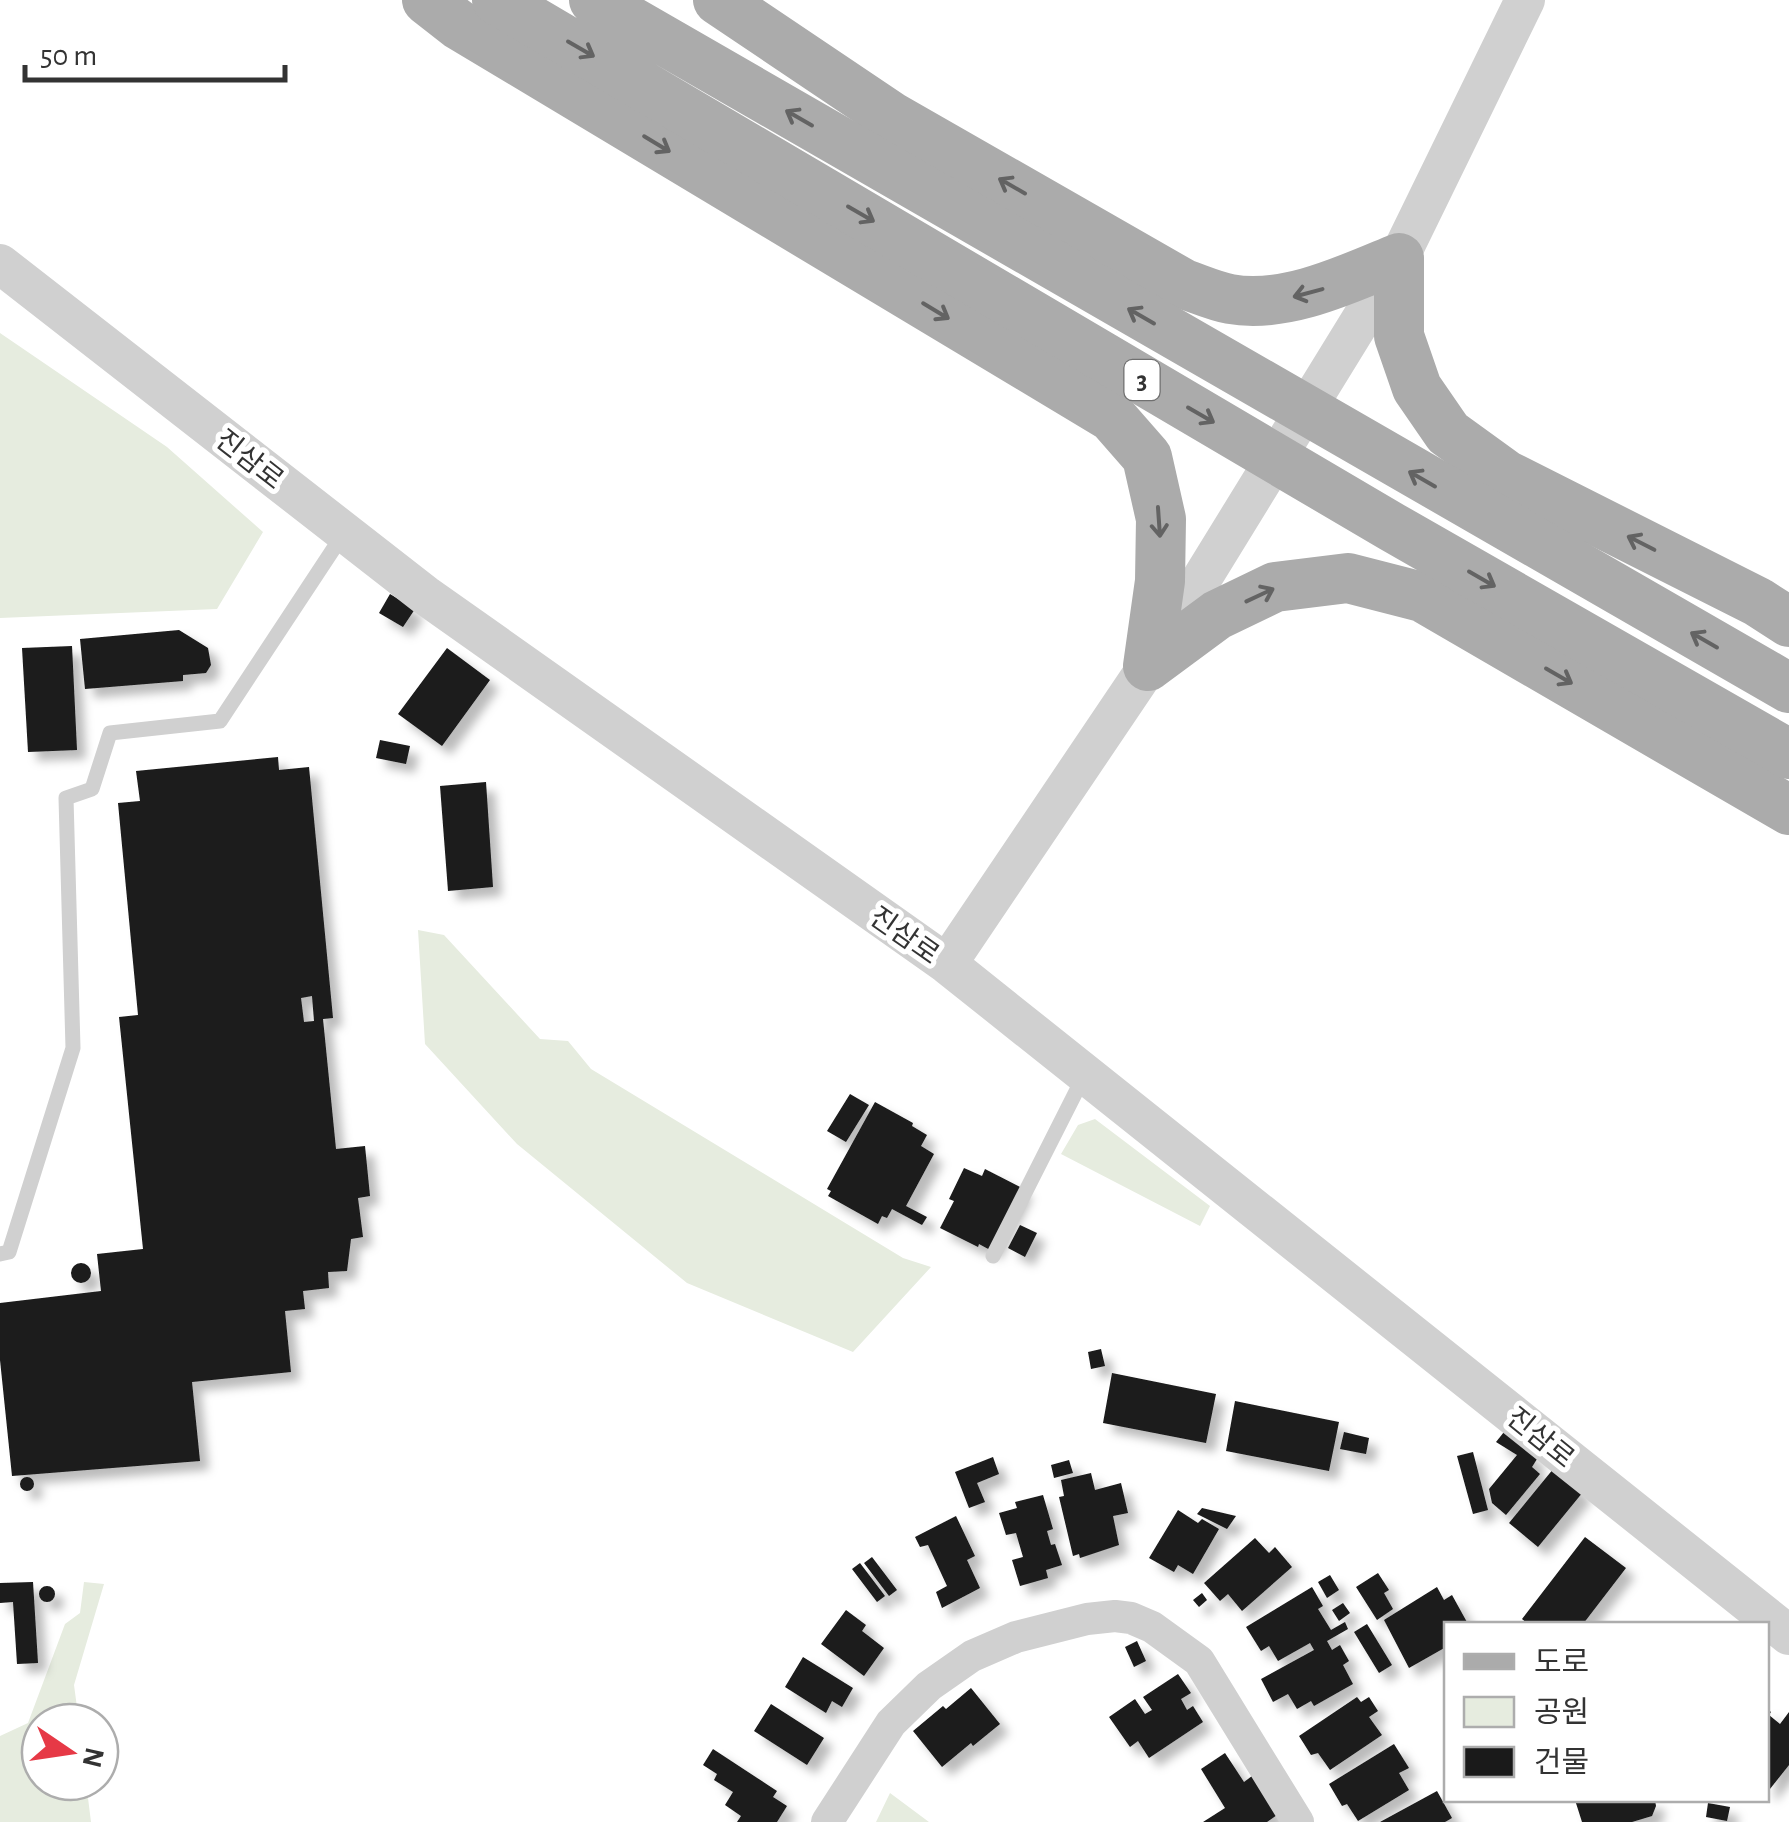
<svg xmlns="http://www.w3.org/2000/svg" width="1789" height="1822" font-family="'Alegreya Sans','Noto Sans KR',sans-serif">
<defs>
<filter id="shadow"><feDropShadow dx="9" dy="9" stdDeviation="5" flood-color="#0004"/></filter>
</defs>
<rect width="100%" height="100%" fill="#fff"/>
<path fill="#e6ecdf" d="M0,333L167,447L263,532L217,609L0,618Z
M418,930L444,935L540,1039L568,1041L591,1069L903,1258L931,1267L853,1352L687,1283L517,1144L425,1044Z
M1095,1119L1210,1206L1200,1226L1061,1154L1078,1125Z
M84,1582L104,1584L74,1685L79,1722H40V1782H86L91,1822H0V1736L28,1723L65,1624L80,1613Z
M890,1793L929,1822H876Z"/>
<path fill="#1a1a1a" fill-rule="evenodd" filter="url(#shadow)" d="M390,594L415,609L403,627L379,613Z
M179,630L208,648L211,665L206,673L183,675V681L85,689L80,639Z
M72,646L77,750L28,752L22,648Z
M447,648L490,680L442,746L398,714Z
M380,740L410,746L406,764L376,758Z
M278,757L279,770L309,767L333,1018L323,1019L336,1149L365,1146L370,1196L358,1198L363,1237L351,1239L347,1271L328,1272L329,1288L303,1291L305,1309L285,1311L291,1372L192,1382L200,1461L12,1476L0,1360V1303L101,1291L97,1254L143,1249L119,1017L138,1015L118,803L140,801L136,771ZM312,996L314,1021L304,1022L301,998Z
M486,782L493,887L448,891L440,786Z
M850,1094L869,1105L846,1142L827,1131Z
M875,1102L913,1123L912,1126L927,1135L921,1146L934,1154L906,1206L927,1217L922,1225L892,1209L887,1218L882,1216L878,1224L828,1196L831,1191L827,1189Z
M964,1168L982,1176L985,1169L1024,1189L992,1251L979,1244L978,1247L940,1228L954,1201L949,1199Z
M1020,1225L1037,1233L1025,1257L1008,1248Z
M71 1273a10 10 0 1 1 20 0a10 10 0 1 1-20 0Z
M1101,1349L1105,1366L1091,1369L1088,1352Z
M1112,1373L1216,1394L1206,1443L1103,1423Z
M1235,1401L1339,1422L1329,1471L1226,1451Z
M1344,1432L1369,1438L1366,1454L1340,1449Z
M1504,1432L1537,1459L1532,1467L1540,1474L1506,1515L1492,1503L1489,1489L1517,1455L1496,1442Z
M1473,1452L1488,1510L1473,1514L1457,1456Z
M993,1457L999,1474L977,1483L985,1502L969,1508L955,1472Z
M1069,1460L1073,1473L1054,1478L1051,1465Z
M1554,1468L1583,1492L1538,1547L1509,1523Z
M1091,1473L1095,1490L1121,1483L1128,1513L1113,1516L1119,1545L1080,1558L1079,1554L1073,1556L1059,1497L1064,1496L1061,1480Z
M20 1484a7 7 0 1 1 14 0a7 7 0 1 1-14 0Z
M1043,1495L1053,1529L1047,1531L1051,1545L1055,1544L1062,1565L1046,1570L1048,1578L1020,1586L1012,1560L1023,1557L1016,1533L1006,1535L999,1513L1017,1508L1015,1502Z
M1202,1508L1236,1516L1227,1529L1197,1514Z
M1178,1510L1198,1523L1202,1519L1219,1529L1193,1574L1178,1565L1174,1572L1149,1558Z
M956,1516L975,1556L967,1560L980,1588L942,1608L936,1592L947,1586L928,1545L920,1547L915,1537Z
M1585,1537L1626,1568L1583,1624H1528L1522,1619Z
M1255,1538L1269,1553L1275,1547L1292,1567L1242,1611L1228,1594L1220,1601L1204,1583Z
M872,1557L897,1590L889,1596L864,1563Z
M860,1563L885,1596L877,1602L852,1569Z
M1378,1573L1389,1590L1384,1593L1393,1609L1377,1620L1356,1587Z
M1330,1575L1339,1590L1327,1598L1318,1582Z
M33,1582L38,1663L17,1664L13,1602L0,1603V1583Z
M39 1594a8 8 0 1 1 16 0a8 8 0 1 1-16 0Z
M1312,1587L1323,1606L1318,1609L1331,1630L1345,1622L1348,1629L1327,1641L1332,1650L1340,1645L1349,1661L1343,1665L1353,1684L1314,1706L1311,1701L1297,1709L1288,1694L1273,1702L1261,1679L1314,1650L1310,1643L1278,1661L1269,1646L1261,1651L1246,1627Z
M1437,1587L1444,1600L1452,1595L1468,1624H1446V1647L1409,1668L1384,1620Z
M1202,1593L1207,1600L1199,1607L1193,1600Z
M1343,1603L1350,1613L1339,1621L1332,1610Z
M846,1610L866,1625L862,1631L884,1648L864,1676L821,1644Z
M1367,1624L1392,1665L1379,1673L1354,1632Z
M1137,1641L1146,1661L1134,1667L1125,1647Z
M803,1657L853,1688L842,1707L832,1701L826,1713L785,1687Z
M1178,1674L1191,1693L1181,1699L1187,1710L1193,1706L1203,1722L1149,1758L1138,1741L1130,1747L1109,1717L1135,1699L1145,1714L1152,1710L1143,1697Z
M971,1688L1000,1724L973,1746L971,1743L942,1767L913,1731L943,1706L946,1709Z
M1357,1697L1361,1702L1369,1697L1378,1711L1369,1717L1382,1735L1330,1770L1318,1753L1311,1755L1299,1736Z
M771,1704L824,1738L807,1765L754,1731Z
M1766,1708L1771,1712L1769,1715L1780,1724L1789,1712V1765L1766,1794Z
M1394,1744L1409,1768L1399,1773L1409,1790L1358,1821L1347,1804L1342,1806L1329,1784Z
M713,1749L777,1791L773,1797L787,1806L777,1822H737L741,1816L725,1805L733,1792L714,1780L717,1774L703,1765Z
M1225,1753L1244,1782L1252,1776L1277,1815L1267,1822H1203L1225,1808L1201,1769Z
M1437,1791L1452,1818L1445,1822H1380Z
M1575,1800H1655L1656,1806L1652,1816L1632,1822H1582Z
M1708,1803L1730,1807L1727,1821L1706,1817Z"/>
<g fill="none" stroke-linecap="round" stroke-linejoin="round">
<path stroke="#d0d0d0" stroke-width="15" d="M0,1254L9,1252L73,1048L66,798L92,789L110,733L220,721L342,536
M993,1256L1085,1074"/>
<path stroke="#d0d0d0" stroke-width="32" d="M827,1822L891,1723L929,1686L972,1656L1016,1637L1087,1619L1115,1616L1131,1618L1152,1627L1199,1661L1298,1822"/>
<path stroke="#d0d0d0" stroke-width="40" d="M0,264L425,595L947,964L1789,1635
M947,964L1148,666L1399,258L1525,0"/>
<path stroke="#ababab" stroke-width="50" d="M427,0L459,25L1112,417L1147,457L1161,519L1160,581L1148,666
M718,0L892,117L1184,284C1199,289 1214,296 1230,299C1286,309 1348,279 1399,258V336L1417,388L1448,433L1506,475L1758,602L1789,622
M1148,666L1217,615L1275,587L1348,578L1422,597L1789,810"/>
<path stroke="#ababab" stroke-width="50" d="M497,0L1392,527L1789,754
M594,0L1789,688"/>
</g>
<defs><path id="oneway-shaft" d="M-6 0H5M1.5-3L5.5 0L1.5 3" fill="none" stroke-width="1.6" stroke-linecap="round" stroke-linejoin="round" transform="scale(2.5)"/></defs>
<g stroke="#636363">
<use href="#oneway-shaft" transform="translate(581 49) rotate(30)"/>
<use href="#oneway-shaft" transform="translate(799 118) rotate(-150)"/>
<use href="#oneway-shaft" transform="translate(657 144) rotate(31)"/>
<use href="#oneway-shaft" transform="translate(1012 186) rotate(-150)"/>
<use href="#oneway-shaft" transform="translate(861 214) rotate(30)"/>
<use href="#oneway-shaft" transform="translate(1308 293) rotate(165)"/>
<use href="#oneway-shaft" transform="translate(936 311) rotate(31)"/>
<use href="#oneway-shaft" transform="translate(1141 316) rotate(-150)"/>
<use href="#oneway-shaft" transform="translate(1201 415) rotate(30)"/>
<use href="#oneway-shaft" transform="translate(1422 479) rotate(-150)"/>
<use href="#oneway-shaft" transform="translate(1159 522) rotate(86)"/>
<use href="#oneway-shaft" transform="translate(1641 543) rotate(-153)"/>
<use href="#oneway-shaft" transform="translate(1482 579) rotate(30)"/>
<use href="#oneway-shaft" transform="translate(1260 595) rotate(-25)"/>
<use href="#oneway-shaft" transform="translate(1704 640) rotate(-150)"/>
<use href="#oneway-shaft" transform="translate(1559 676) rotate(30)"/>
</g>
<g text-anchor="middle" stroke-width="10" stroke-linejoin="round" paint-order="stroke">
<rect fill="#fff" stroke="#707070" stroke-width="2.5" x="1124.5" y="360" width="35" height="40" rx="8"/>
<g font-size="25" font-weight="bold" fill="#333">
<text x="1142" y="389">3</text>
</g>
<g font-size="28" fill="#333" stroke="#fff">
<text transform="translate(250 459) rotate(38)" y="10">진삼로</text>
<text transform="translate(905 935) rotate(35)" y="10">진삼로</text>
<text transform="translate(1541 1437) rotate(39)" y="10">진삼로</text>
</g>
</g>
<rect x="1444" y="1622" width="325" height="180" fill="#ffffff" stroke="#adadad" stroke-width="2.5"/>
<rect x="1464" y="1654" width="50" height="15" fill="#ababab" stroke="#adadad" stroke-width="2.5"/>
<text x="1534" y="1672" font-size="30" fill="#333333">도로</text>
<rect x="1464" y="1697" width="50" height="30" fill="#e6ecdf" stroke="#adadad" stroke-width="2.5"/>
<text x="1534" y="1722" font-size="30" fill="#333333">공원</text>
<rect x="1464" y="1747" width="50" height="30" fill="#1a1a1a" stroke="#adadad" stroke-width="2.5"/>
<text x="1534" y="1772" font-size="30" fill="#333333">건물</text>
<g transform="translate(70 1752) rotate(103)"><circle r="48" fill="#ffffff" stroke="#adadad" stroke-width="2.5"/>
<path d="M0-8L18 38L0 25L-18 38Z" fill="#e63946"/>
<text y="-15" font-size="28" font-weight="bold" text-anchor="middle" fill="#333333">N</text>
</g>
<path d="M25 65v15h260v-15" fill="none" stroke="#333333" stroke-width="5"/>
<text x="40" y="65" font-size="30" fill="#333333" stroke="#ffffff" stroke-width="8" paint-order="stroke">50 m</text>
</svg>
